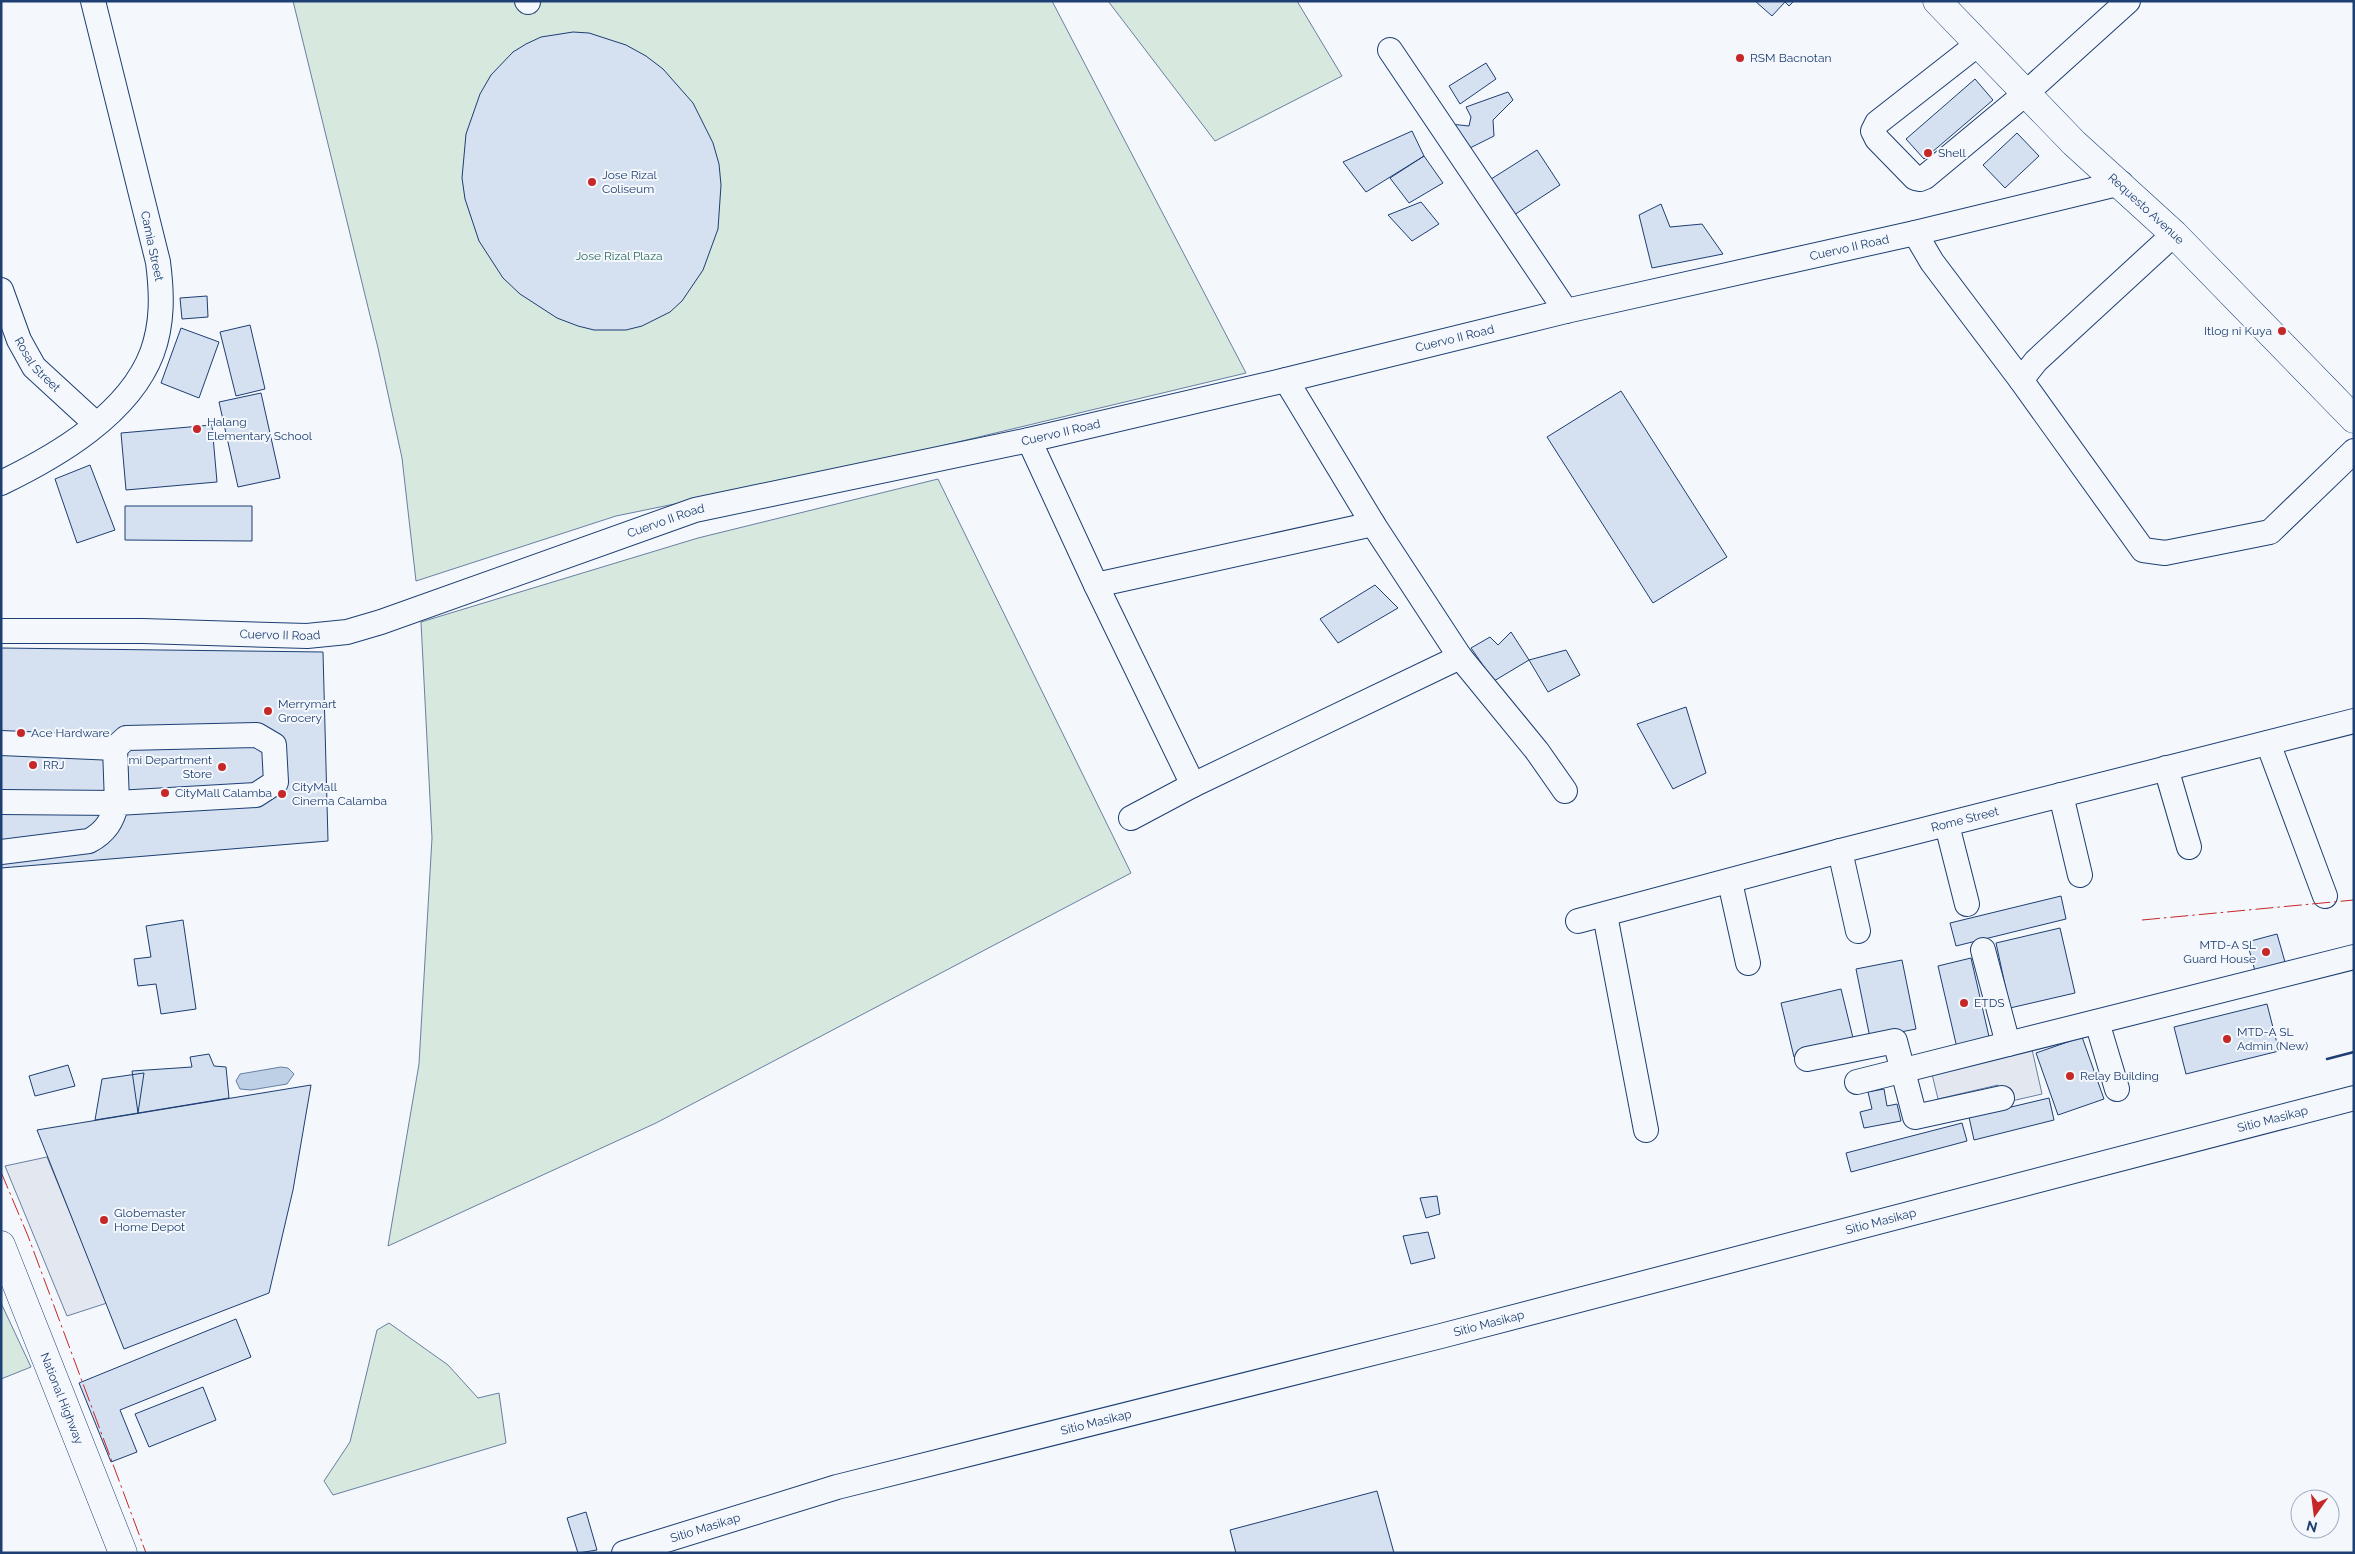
<svg xmlns="http://www.w3.org/2000/svg" width="2355" height="1554" font-family="Raleway,sans-serif">
<rect width="100%" height="100%" fill="#f4f7fb"/>
<path fill="#d7e8df" stroke="#687fa3" d="M293,1H1052L1246,373L845,469L616,516L416,581L402,458L378,348Z
M1108,1H1297L1342,76L1215,141Z
M938,479L1131,873L656,1123L388,1246L419,1064L432,838L421,622L698,538Z
M1,1303L31,1367L1,1379Z
M389,1323L448,1365L478,1398L499,1393L506,1443L333,1495L324,1481L350,1442L377,1330Z"/>
<path fill="#e3e8f0" stroke="#687fa3" d="M2031,1045L2042,1094L2003,1103L1998,1085L1938,1099L1931,1070Z
M47,1157L107,1303L67,1316L5,1166Z"/>
<path fill="#bed0e5" stroke="#687fa3" d="M281,1067L288,1068L294,1074L287,1084L251,1090L240,1089L236,1081L240,1074Z"/>
<path fill="#d5e0f0" stroke="#1d3f73" d="M1755,1H1794L1789,6L1785,2L1772,16Z
M573,32L589,33L626,45L646,56L663,69L693,103L713,143L719,164L721,185L718,229L703,270L682,301L670,312L642,326L626,330H594L578,326L557,318L520,294L503,278L479,241L465,199L462,178L466,134L480,94L491,75L513,52L526,44L541,37Z
M1486,63L1496,79L1460,104L1449,86Z
M1975,79L1993,100L1924,159L1906,139Z
M1508,92L1513,100L1493,120L1494,136L1468,149L1450,124L1469,126L1471,117L1466,107Z
M1412,131L1424,156L1366,192L1343,162Z
M2017,133L2039,156L2005,188L1983,165Z
M1537,150L1560,185L1511,217L1488,181Z
M1424,156L1443,183L1409,203L1390,178Z
M1421,202L1439,224L1412,241L1388,215Z
M1661,204L1670,227L1702,224L1723,254L1652,268L1639,215Z
M207,296L208,317L182,319L180,298Z
M250,325L265,389L236,396L220,332Z
M181,328L219,342L199,398L161,383Z
M1621,391L1727,557L1653,603L1547,437Z
M261,393L280,478L238,487L219,402Z
M212,425L217,482L126,490L121,433Z
M90,465L115,530L77,543L55,479Z
M125,506H252V541L125,540Z
M1375,585L1398,608L1338,643L1320,619Z
M1511,632L1529,660L1494,681L1471,648L1490,637L1498,645Z
M1,648L323,652L328,841L1,868Z
M1566,650L1580,675L1548,692L1529,660Z
M1686,707L1706,773L1673,789L1637,724Z
M2061,896L2066,919L1956,946L1950,923Z
M183,920L196,1009L161,1014L156,984L138,986L134,959L151,957L146,926Z
M2060,928L2075,993L2010,1008L1996,943Z
M2277,934L2285,962L2255,971L2247,942Z
M1971,958L1990,1041L1957,1048L1938,966Z
M1902,960L1916,1029L1870,1038L1856,969Z
M1841,989L1854,1042L1794,1057L1781,1003Z
M2267,1004L2279,1051L2186,1074L2174,1027Z
M2082,1037L2104,1099L2058,1115L2036,1053Z
M209,1054L214,1066L226,1067L229,1098L138,1113L132,1071L192,1067L190,1057Z
M68,1065L75,1086L35,1096L29,1076Z
M144,1073L138,1113L95,1120L102,1079Z
M311,1085L293,1190L269,1293L124,1349L37,1130Z
M1884,1089L1887,1106L1897,1104L1901,1121L1864,1128L1860,1112L1872,1109L1868,1092Z
M2049,1098L2054,1120L1974,1140L1969,1117Z
M1962,1123L1967,1141L1851,1172L1846,1153Z
M1437,1196L1440,1214L1426,1218L1420,1198Z
M1428,1232L1435,1258L1411,1264L1403,1236Z
M236,1319L251,1357L120,1410L137,1452L111,1462L79,1383Z
M203,1387L216,1420L149,1447L135,1414Z
M1377,1491L1394,1553H1236L1230,1530Z
M586,1512L597,1550L578,1553L567,1518Z"/>
<g fill="none" stroke-linecap="round" stroke-linejoin="round">
<defs>
<g id="minor">
<path d="M527,1L528,2"/>
<path d="M1978,44L1877,123L1873,131L1877,139L1915,178L1920,179L1925,177L2025,94L2128,1"/>
<path d="M1390,50L1566,311"/>
<path d="M1915,233L1932,262L2021,380"/>
<path d="M2174,234L2036,361L2021,380L2143,550L2165,553L2270,532L2354,451"/>
<path id="s1" d="M1,290L19,340L34,367L96,424"/>
<path d="M1286,380L1373,524L1460,657L1537,751L1565,791"/>
<path d="M1029,440L1096,585L1193,785"/>
<path d="M1,483C57,456 129,414 152,353C163,323 162,293 158,262L93,1"/>
<path d="M1096,585L1373,524"/>
<path id="s2" d="M1,631H143L307,636L347,632L381,622L695,510L1029,440L1286,380L1566,311L1915,233L2121,183"/>
<path d="M1,743L115,748L126,738L257,735L274,745L276,782L256,795L117,803C112,821 106,832 89,841L1,852"/>
<path d="M2268,743L2325,896"/>
<path d="M2166,768L2189,847"/>
<path d="M2061,795L2080,875"/>
<path d="M1,802L117,803L115,748"/>
<path d="M1131,818L1193,785L1460,657"/>
<path d="M1947,825L1967,904"/>
<path d="M1840,851L1858,931"/>
<path d="M1730,882L1748,963"/>
<path d="M1605,915L1646,1130"/>
<path id="s3" d="M1578,921L1840,851L2354,721"/>
<path d="M1983,950L2008,1044"/>
<path d="M2097,1022L2117,1089"/>
<path d="M1807,1059L1895,1041L1915,1117L2002,1098"/>
<path d="M1857,1082L2354,957"/>
<path id="s4" d="M624,1553L837,1487L1441,1336L2354,1098"/>
</g>
<g id="major">
<path id="s5" d="M1937,1L2074,143L2174,234L2354,419"/>
<path id="s6" d="M1,1245L123,1553"/>
</g>
</defs>
<use href="#minor" stroke="#1d3f73" stroke-width="26"/>
<use href="#major" stroke="#1d3f73" stroke-width="29"/>
<use href="#minor" stroke="#f4f7fb" stroke-width="24"/>
<use href="#major" stroke="#f4f7fb" stroke-width="28"/>
<path stroke="#1d3f73" stroke-width="2.5" d="M2327,1059L2354,1052"/>
<path stroke="#c62828" stroke-width="1" stroke-dasharray="18 4 2.5 4" stroke-linecap="butt" d="M2142,920L2354,900
M1,1172L28,1236L146,1553"/>
</g>
<g fill="#c62828" stroke="#f4f7fb" stroke-width="2">
<circle cx="1740" cy="58" r="5"/>
<circle cx="1928" cy="153" r="5"/>
<circle cx="592" cy="182" r="5"/>
<circle cx="2282" cy="331" r="5"/>
<circle cx="197" cy="429" r="5"/>
<circle cx="268" cy="711" r="5"/>
<circle cx="21" cy="733" r="5"/>
<circle cx="33" cy="765" r="5"/>
<circle cx="222" cy="767" r="5"/>
<circle cx="165" cy="793" r="5"/>
<circle cx="282" cy="794" r="5"/>
<circle cx="2266" cy="952" r="5"/>
<circle cx="1964" cy="1003" r="5"/>
<circle cx="2227" cy="1039" r="5"/>
<circle cx="2070" cy="1076" r="5"/>
<circle cx="104" cy="1220" r="5"/>
</g>
<g text-anchor="middle" stroke-width="4" stroke-linejoin="round" paint-order="stroke">
<g font-size="12" fill="#1d3f73" stroke="#f4f7fb" text-anchor="start">
<text x="1750" y="62">RSM Bacnotan</text>
<text x="1938" y="157">Shell</text>
<text x="602" y="179">Jose Rizal<tspan x="602" dy="14">Coliseum</tspan></text>
<text x="2272" y="335" text-anchor="end">Itlog ni Kuya</text>
<text x="207" y="426">Halang<tspan x="207" dy="14">Elementary School</tspan></text>
<text x="278" y="708">Merrymart<tspan x="278" dy="14">Grocery</tspan></text>
<text x="31" y="737">Ace Hardware</text>
<text x="212" y="764" text-anchor="end">mi Department<tspan x="212" dy="14">Store</tspan></text>
<text x="43" y="769">RRJ</text>
<text x="292" y="791">CityMall<tspan x="292" dy="14">Cinema Calamba</tspan></text>
<text x="175" y="797">CityMall Calamba</text>
<text x="2256" y="949" text-anchor="end">MTD-A SL<tspan x="2256" dy="14">Guard House</tspan></text>
<text x="1974" y="1007">ETDS</text>
<text x="2237" y="1036">MTD-A SL<tspan x="2237" dy="14">Admin (New)</tspan></text>
<text x="2080" y="1080">Relay Building</text>
<text x="114" y="1217">Globemaster<tspan x="114" dy="14">Home Depot</tspan></text>
</g>
<g font-size="12" fill="#1d3f73" stroke="#f4f7fb">
<text dy="4" stroke="none"><textPath href="#s5" startOffset="295">Requesto Avenue</textPath></text>
<text transform="translate(152 246) rotate(78)" y="4">Camia Street</text>
<text dy="4" stroke="none"><textPath href="#s2" startOffset="1899">Cuervo II Road</textPath></text>
<text dy="4" stroke="none"><textPath href="#s2" startOffset="1494">Cuervo II Road</textPath></text>
<text dy="4" stroke="none"><textPath href="#s1" startOffset="84">Rosal Street</textPath></text>
<text dy="4" stroke="none"><textPath href="#s2" startOffset="1089">Cuervo II Road</textPath></text>
<text dy="4" stroke="none"><textPath href="#s2" startOffset="684">Cuervo II Road</textPath></text>
<text dy="4" stroke="none"><textPath href="#s2" startOffset="279">Cuervo II Road</textPath></text>
<text dy="4" stroke="none"><textPath href="#s3" startOffset="400">Rome Street</textPath></text>
<text dy="4" stroke="none"><textPath href="#s4" startOffset="1705">Sitio Masikap</textPath></text>
<text dy="4" stroke="none"><textPath href="#s4" startOffset="1300">Sitio Masikap</textPath></text>
<text dy="4" stroke="none"><textPath href="#s4" startOffset="895">Sitio Masikap</textPath></text>
<text dy="4" stroke="none"><textPath href="#s6" startOffset="165">National Highway</textPath></text>
<text dy="4" stroke="none"><textPath href="#s4" startOffset="490">Sitio Masikap</textPath></text>
<text dy="4" stroke="none"><textPath href="#s4" startOffset="85">Sitio Masikap</textPath></text>
</g>
<g font-size="12" fill="#2c6c60" stroke="#f4f7fb">
<text x="619" y="260">Jose Rizal Plaza</text>
</g>
</g>
<rect width="2355" height="1554" fill="none" stroke="#1d3f73" stroke-width="5"/>
<g transform="translate(2315 1514) rotate(194)"><circle r="24" fill="#f4f7fb" stroke="#9eadc5"/>
<path d="M0-4L9 19L0 12L-9 19Z" fill="#c62828"/>
<text y="-8" font-size="14" font-weight="bold" text-anchor="middle" fill="#1d3f73">N</text>
</g>
</svg>
